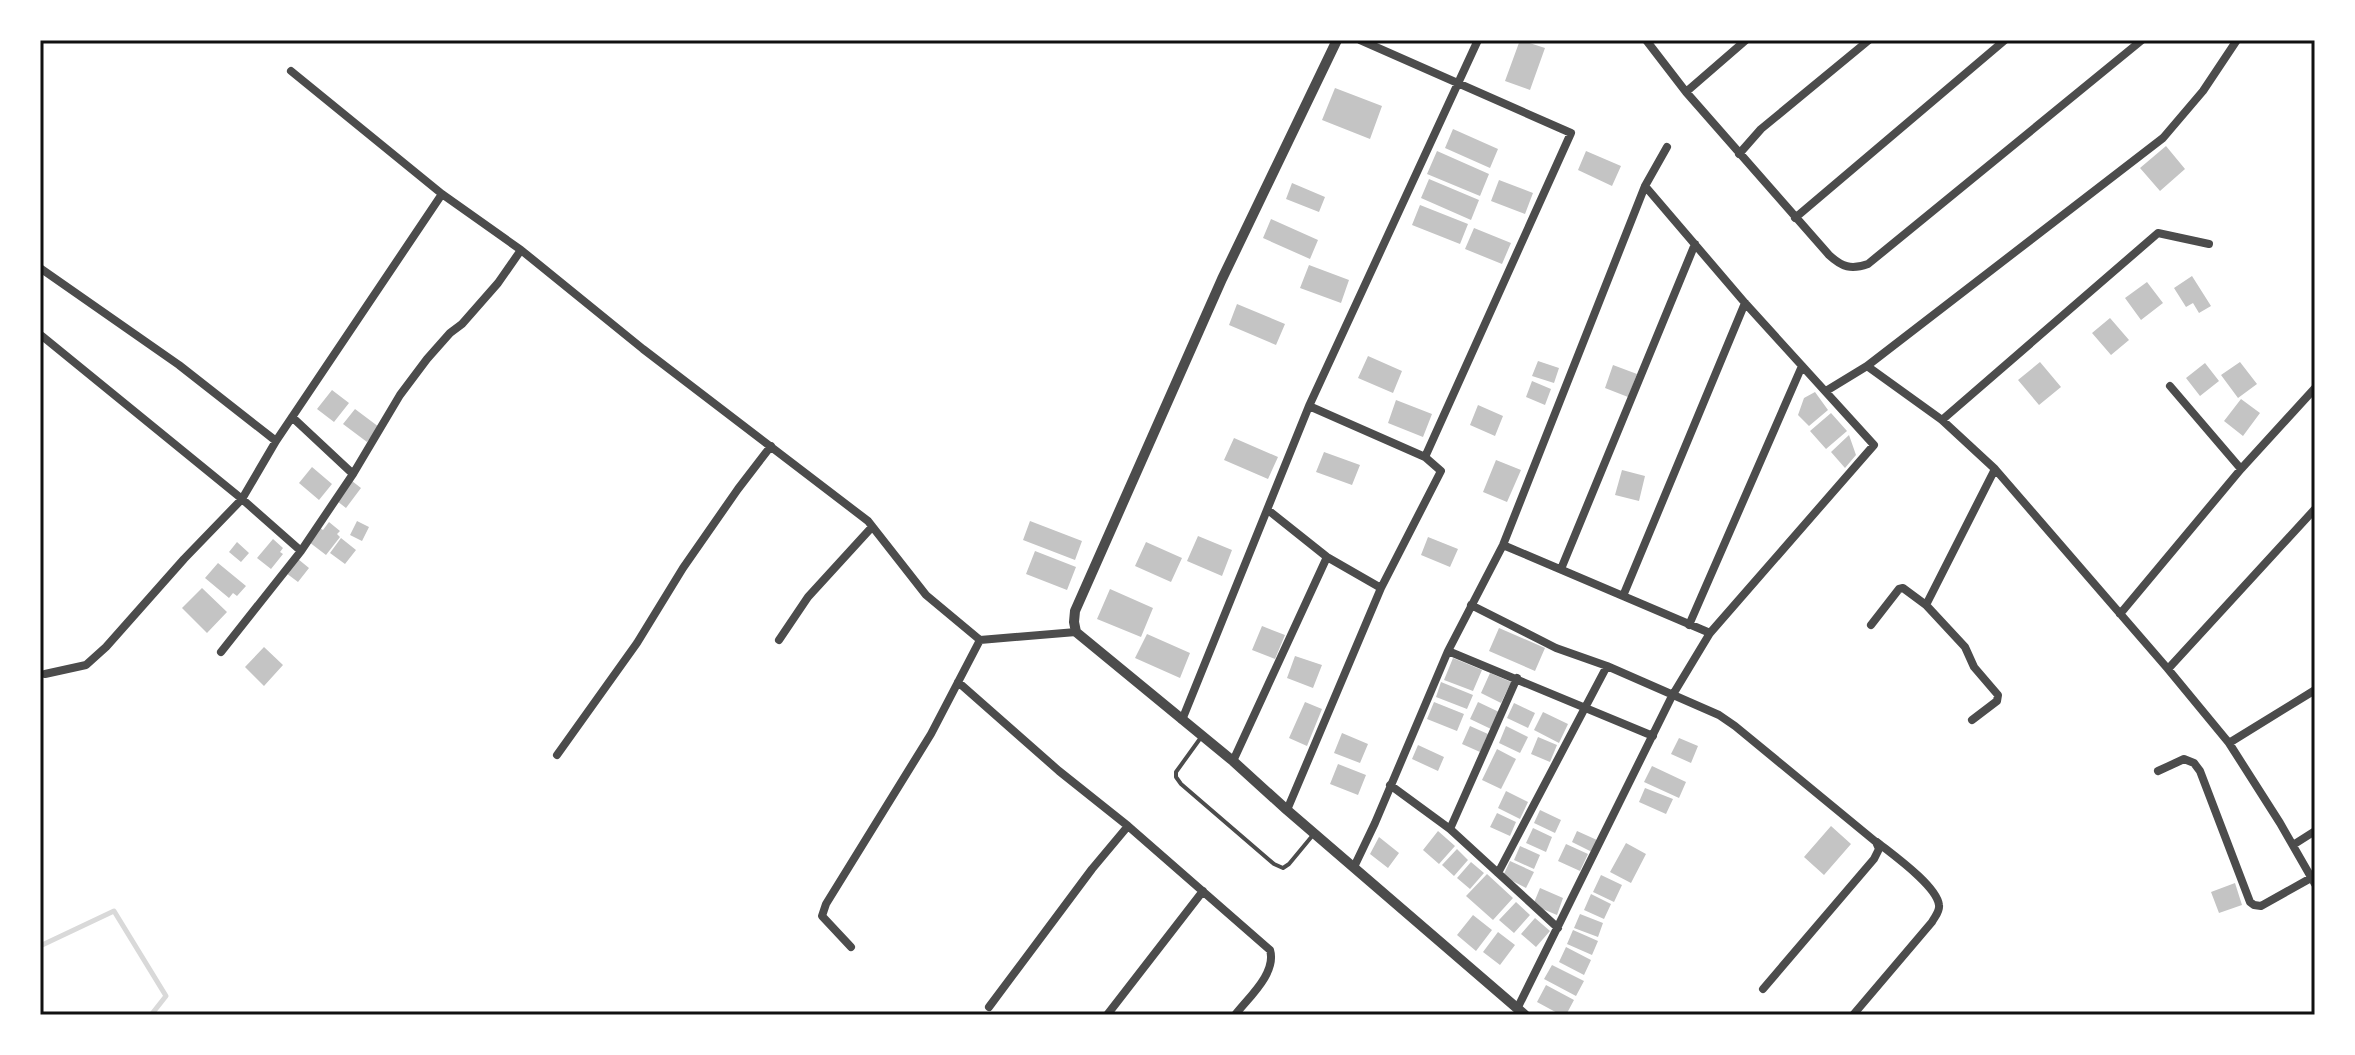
<svg xmlns="http://www.w3.org/2000/svg" width="2355" height="1055" font-family="Quicksand,sans-serif">
<rect width="100%" height="100%" fill="#fff"/>
<g fill="none" stroke-linecap="round" stroke-linejoin="round">
<path stroke="#d9d9d9" stroke-width="5" d="M40,946L114,911L166,996L151,1015"/>
</g>
<path fill="#c4c4c4" d="M1520,40L1545,48L1530,90L1505,81Z
M1335,88L1382,106L1370,139L1322,120Z
M1453,129L1498,149L1490,168L1445,148Z
M2166,146L2185,169L2160,191L2140,168Z
M1437,151L1489,174L1480,196L1427,174Z
M1586,151L1621,166L1612,186L1578,170Z
M1429,179L1479,200L1471,220L1421,198Z
M1499,180L1533,193L1525,214L1491,201Z
M1292,183L1325,197L1319,212L1286,199Z
M1420,205L1468,224L1460,244L1412,225Z
M1271,219L1318,240L1310,259L1263,238Z
M1474,228L1511,243L1502,264L1465,249Z
M1309,265L1349,280L1341,303L1300,288Z
M2192,276L2211,306L2199,313L2193,303L2186,307L2174,288Z
M2147,282L2163,303L2141,320L2125,298Z
M1237,304L1285,324L1276,345L1229,325Z
M2110,318L2129,340L2111,355L2092,333Z
M1368,356L1402,371L1393,393L1358,378Z
M1538,361L1559,368L1554,383L1532,376Z
M2040,362L2061,387L2039,405L2018,380Z
M2240,362L2257,384L2238,398L2221,375Z
M2205,363L2219,381L2200,396L2186,378Z
M1613,365L1637,374L1628,397L1605,388Z
M1532,381L1551,389L1545,405L1526,397Z
M332,390L349,403L334,422L317,409Z
M1815,392L1828,410L1809,426L1798,415L1804,398Z
M2241,399L2260,413L2243,436L2224,421Z
M1396,400L1432,414L1423,437L1388,423Z
M1478,405L1503,416L1495,436L1470,425Z
M355,409L379,427L367,442L343,424Z
M1831,413L1847,431L1826,449L1810,431Z
M1849,435L1856,455L1845,468L1831,452Z
M1234,438L1278,457L1268,479L1224,460Z
M1324,452L1360,465L1352,485L1316,472Z
M1496,460L1521,470L1507,502L1483,492Z
M312,467L332,484L319,500L299,483Z
M1622,470L1645,476L1639,501L1615,495Z
M352,481L361,488L346,508L337,501Z
M357,521L369,527L362,541L350,535Z
M1030,521L1082,541L1075,560L1023,540Z
M329,522L340,531L337,534L340,537L326,555L309,542L320,528L323,530Z
M1198,536L1232,550L1222,576L1187,561Z
M1428,537L1458,549L1450,567L1421,555Z
M341,538L356,550L345,564L330,553Z
M273,539L283,548L280,552L283,554L271,569L257,558Z
M237,542L249,553L241,562L229,552Z
M1146,542L1182,558L1171,582L1135,566Z
M1035,551L1076,567L1067,590L1026,574Z
M298,559L309,568L298,582L286,573Z
M218,563L246,586L237,596L233,593L229,598L205,578Z
M202,588L227,612L207,633L182,608Z
M1110,589L1153,608L1141,637L1097,619Z
M1262,626L1285,635L1275,659L1252,650Z
M1499,628L1545,648L1535,671L1489,651Z
M1147,634L1190,653L1180,678L1135,658Z
M264,647L283,665L264,686L245,667Z
M1295,656L1322,665L1313,688L1287,678Z
M1453,658L1482,670L1473,691L1444,680Z
M1490,673L1511,682L1501,703L1481,693Z
M1441,682L1473,695L1467,709L1436,697Z
M1305,702L1322,709L1307,746L1289,738Z
M1434,702L1464,714L1457,731L1427,719Z
M1478,702L1499,712L1491,729L1470,719Z
M1514,703L1535,713L1528,728L1507,718Z
M1543,712L1568,724L1559,743L1534,730Z
M1470,726L1488,734L1480,752L1462,744Z
M1506,726L1528,737L1520,753L1499,743Z
M1342,733L1368,744L1360,763L1334,753Z
M1538,737L1557,745L1550,762L1531,754Z
M1679,738L1698,746L1691,763L1671,754Z
M1418,745L1444,757L1438,771L1412,759Z
M1497,749L1516,759L1501,789L1482,780Z
M1338,764L1366,775L1358,795L1330,784Z
M1652,766L1686,782L1679,798L1644,782Z
M1645,788L1673,799L1666,814L1639,802Z
M1506,791L1528,802L1520,819L1498,808Z
M1540,810L1561,820L1555,833L1534,823Z
M1497,813L1516,822L1510,836L1490,827Z
M1831,826L1851,844L1824,875L1804,857Z
M1533,828L1552,837L1546,852L1526,843Z
M1438,831L1455,846L1439,864L1423,850Z
M1577,831L1597,840L1592,852L1572,842Z
M1379,837L1399,853L1388,868L1370,854Z
M1626,843L1646,854L1631,883L1610,872Z
M1566,844L1588,854L1580,871L1558,861Z
M1520,846L1540,855L1534,869L1514,860Z
M1457,849L1468,860L1454,876L1442,865Z
M1510,861L1534,872L1526,888L1503,876Z
M1471,862L1484,873L1470,889L1457,878Z
M1487,874L1513,898L1493,920L1466,896Z
M1601,875L1622,885L1614,902L1593,892Z
M2235,883L2242,905L2219,913L2211,892Z
M1540,888L1563,898L1557,915L1533,905Z
M1591,894L1611,904L1604,919L1584,910Z
M1516,902L1530,915L1514,933L1499,920Z
M1580,914L1603,923L1598,937L1574,928Z
M1473,915L1492,930L1476,951L1457,935Z
M1535,918L1550,931L1536,947L1521,934Z
M1573,930L1598,941L1592,955L1567,944Z
M1498,932L1515,945L1500,965L1483,952Z
M1566,947L1591,960L1584,975L1559,962Z
M1552,965L1584,981L1576,996L1544,979Z
M1546,985L1574,1000L1566,1015H1561L1537,1002Z"/>
<g fill="none" stroke-linecap="round" stroke-linejoin="round">
<path stroke="#4c4c4c" stroke-width="4" d="M1202,736L1176,772V777L1181,784L1274,864L1283,868L1289,864L1313,835"/>
<path stroke="#4c4c4c" stroke-width="8" d="M1360,40L1571,133L1425,457
M1646,40L1686,92L1829,255C1842,267 1851,270 1868,264L2142,40
M291,71L442,194L521,250L643,349L868,521L926,595L980,640L1076,632
M1686,92L1746,40
M1739,154L1761,129L1869,40
M1795,218L2005,40
M40,268L179,365L276,441
M42,336L242,499L301,551
M1867,366L2163,138L2203,91L2237,40
M2170,386L2241,469
M1826,391L1867,366L1942,420L1995,469L2168,669L2229,743L2280,823L2315,884
M292,417L353,474
M1942,420L2158,233L2209,244
M1268,510L1327,557L1381,588
M1503,545L1710,633
M1561,569L1695,244
M1623,596L1745,303
M1471,605L1556,648L1607,666L1719,715L1735,726L1876,842L1879,849L1874,859L1763,989
M1926,605L1995,469
M2120,614L2241,469L2315,388
M1689,625L1802,366
M1871,625L1899,589L1903,588L1926,605L1965,647L1974,667L1998,695L1997,701L1972,720
M779,640L808,597L872,527
M1448,651L1653,736
M221,652L301,551L353,474L400,395L427,359L450,333L462,324L498,283L521,250
M2168,669L2315,509
M45,674L86,665L106,647L184,559L242,499L276,441L442,194
M958,682L1059,771L1128,826L1270,950C1277,973 1248,998 1235,1015
M1182,720L1309,406L1478,40
M2229,743L2315,690
M557,755L637,643L683,568L738,489L771,446
M1233,761L1327,557
M2158,771L2184,759L2194,763L2200,771L2250,902L2254,905L2261,906L2311,878
M1390,785L1450,829L1558,928
M1287,810L1381,588L1441,471L1425,457L1309,406
M1450,829L1517,678
M2293,845L2315,831
M1354,867L1375,823L1448,651L1503,545L1645,186L1667,147
M1498,873L1607,666
M851,947L822,916L826,904L931,734L980,640
M989,1007L1092,869L1128,826
M1518,1007L1672,696L1710,633L1874,445L1745,303L1645,186
M1107,1015L1203,891
M1853,1015L1932,922C1935,916 1940,912 1939,905C1937,886 1892,854 1877,842"/>
<path stroke="#4c4c4c" stroke-width="10" d="M1337,40L1222,279L1075,611L1074,622L1076,632L1233,761L1287,810L1525,1015"/>
</g>
<rect width="2355" height="1055" fill="none" stroke="#ffffff" stroke-width="84"/>
<rect x="42" y="42" width="2271" height="971" fill="none" stroke="#111" stroke-width="3"/>
</svg>
